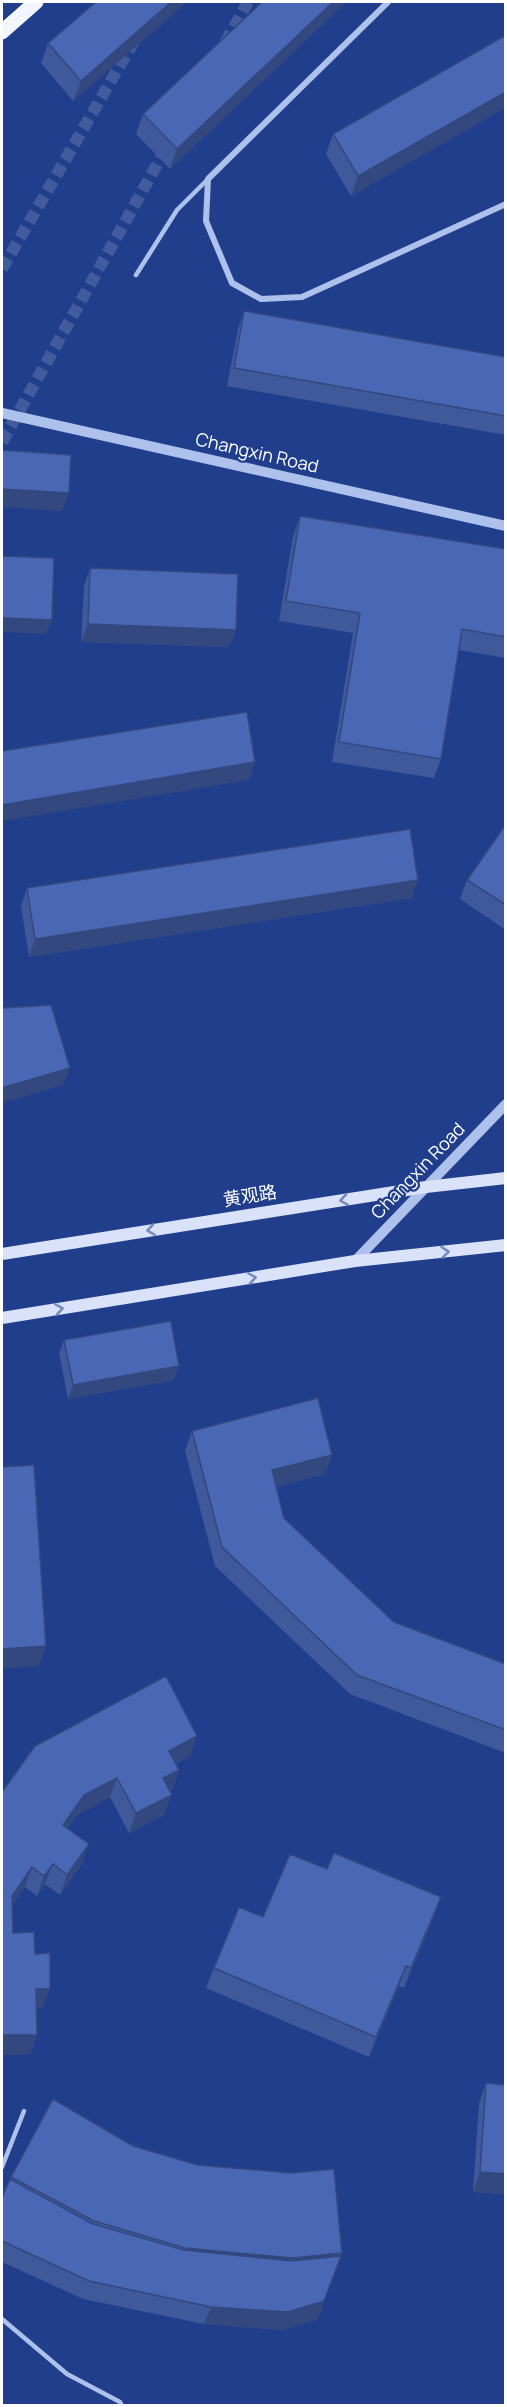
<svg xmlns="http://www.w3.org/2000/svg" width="507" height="2407" font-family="Manrope,'Noto Sans SC',sans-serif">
<rect width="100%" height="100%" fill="#203e8c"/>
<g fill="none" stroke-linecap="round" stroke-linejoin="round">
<path stroke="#415b9d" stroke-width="12" stroke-dasharray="12 6" stroke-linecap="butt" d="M225,43L248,2
M2,269L134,41
M2,442L168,145"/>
<path stroke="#aec0ec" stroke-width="4.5" d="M136,275L177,210L208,179
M2,2167L24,2111
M2,2319L67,2374L120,2402L122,2406"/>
<path stroke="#aec0ec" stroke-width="6" d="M388,2L208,179L206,221L232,283L261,299L302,297L506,204"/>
<path stroke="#aec0ec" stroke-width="10" d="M2,413L506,526
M355,1261L506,1104"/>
<path stroke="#d9e2f9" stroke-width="12" d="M2,1254L426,1187L506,1178
M2,1318L355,1261L506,1245"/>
<path stroke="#f3f5ff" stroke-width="15" d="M2,32L36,2"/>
</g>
<path fill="#3f599b" d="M96,2H187L73,101L41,63L48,43Z
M262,2H346L170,169L136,134L143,114Z
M506,35V107L351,196L326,154L333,134Z
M244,311L506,357V435L227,386L238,329Z
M300,516L506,549V658L459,650L441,759L434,778L332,762L353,633L279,621L293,536Z
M90,568L236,630L229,647L81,642L84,586Z
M506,824V930L460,899L467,880Z
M27,888L412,898L29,957L21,906Z
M64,1340L174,1380L68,1399L59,1353Z
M192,1431L332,1455L325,1474L276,1487L284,1518L394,1622L506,1664V1753L350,1694L215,1566L185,1451Z
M190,1756L176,1764L179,1770L172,1790L170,1791L164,1815L129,1833L110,1797L77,1815L68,1828L82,1864L60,1895L45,1884L37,1896L25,1887L12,1905L13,1933L35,1954L43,2008H36L37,2035L30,2054L2,2055V1792Z
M327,1869L441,1897L434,1917L404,1988L399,1986L369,2057L206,1988L214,1968L263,1917Z
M486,2083L506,2085V2194L473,2192L479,2103Z
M53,2099L318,2319L282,2330L204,2324L83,2299L2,2262V2198L11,2177Z"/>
<path fill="#33487e" d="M171,2H187L73,101L81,81Z
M333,2H346L170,169L177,149Z
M506,92V107L351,196L358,176Z
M2,489L69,493L62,511L2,507Z
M2,618L52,620L46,634L2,632Z
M88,624L236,630L229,647L81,642Z
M255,762L249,780L2,821V805Z
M418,880L412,898L29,957L35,939Z
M70,1068L63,1085L2,1103V1088Z
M179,1366L174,1380L68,1399L73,1385Z
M332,1455L325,1474L265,1490L272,1470Z
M46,1646L39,1666L2,1669V1649Z
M197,1736L190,1756L162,1771L169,1751Z
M179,1770L172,1790L156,1798L163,1778Z
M117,1778L110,1797L77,1815L56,1845L63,1825L84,1795Z
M172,1795L164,1815L129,1833L136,1813Z
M89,1844L82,1864L60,1895L67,1875Z
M53,1864L45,1884L37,1896L44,1876Z
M32,1867L25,1887L5,1916L12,1896Z
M441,1897L434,1917L404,1988L411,1968Z
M406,1966L399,1986L369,2057L376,2037Z
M36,1989H50L43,2008H29Z
M2,2035H37L30,2054L2,2055Z
M480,2172L506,2174V2194L473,2192Z
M185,2248L342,2253L318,2319L282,2330L204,2324L211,2307L177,2268Z"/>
<path fill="#4967b4" stroke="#33487e" stroke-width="1.5" d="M96,2H171L81,81L48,43Z
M262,2H333L177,149L143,114Z
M506,35V92L358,176L333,134Z
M244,311L506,357V416L234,368Z
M2,450L71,455L69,493L2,489Z
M300,516L506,549V637L462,629L441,759L339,742L360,613L286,601Z
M2,556L54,558L52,620L2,618Z
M90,568L238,574L236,630L88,624Z
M247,712L255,762L2,805V751Z
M506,824V905L467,880Z
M410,829L418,880L35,939L27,888Z
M51,1005L70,1068L2,1088V1008Z
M171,1321L179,1366L73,1385L64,1340Z
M318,1398L332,1455L272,1470L284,1518L394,1622L506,1664V1730L357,1675L222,1547L192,1431Z
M34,1465L46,1646L2,1649V1467Z
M166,1676L197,1736L169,1751L179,1770L163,1778L172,1795L136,1813L117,1778L84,1795L63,1825L89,1844L67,1875L53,1864L44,1876L32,1867L12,1896L13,1933L34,1932L35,1954L50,1953V1989H36L37,2035H2V1792L35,1746Z
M334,1853L441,1897L411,1968L406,1966L376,2037L214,1968L239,1907L263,1917L290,1854L327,1869Z
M486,2083L506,2085V2174L480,2172Z
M53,2099L133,2146L198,2165L290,2173L334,2169L342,2253L292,2258L185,2248L94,2221L11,2177Z
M10,2179L93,2224L184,2250L292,2261L341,2256L324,2301L288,2312L211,2307L89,2281L2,2241V2198Z"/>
<defs><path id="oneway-chevron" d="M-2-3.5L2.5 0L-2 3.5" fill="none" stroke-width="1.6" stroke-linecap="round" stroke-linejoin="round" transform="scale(1.5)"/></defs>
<g stroke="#7388bd">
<use href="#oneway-chevron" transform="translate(344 1200) rotate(171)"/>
<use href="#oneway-chevron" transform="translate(151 1230) rotate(171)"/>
<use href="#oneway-chevron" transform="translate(445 1252) rotate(-6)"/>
<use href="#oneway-chevron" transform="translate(252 1278) rotate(-9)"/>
<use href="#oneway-chevron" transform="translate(59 1309) rotate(-9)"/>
</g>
<g text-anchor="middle" stroke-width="4.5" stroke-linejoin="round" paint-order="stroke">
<g font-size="18" fill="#fff" stroke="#203e8c">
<text transform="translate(257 453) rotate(13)" y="6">Changxin Road</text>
<text transform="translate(418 1171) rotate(-46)" y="6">Changxin Road</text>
<text transform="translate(250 1196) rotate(-9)" y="6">黄观路</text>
</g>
</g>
<rect width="507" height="2407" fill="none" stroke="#ffffff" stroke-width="6"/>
</svg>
